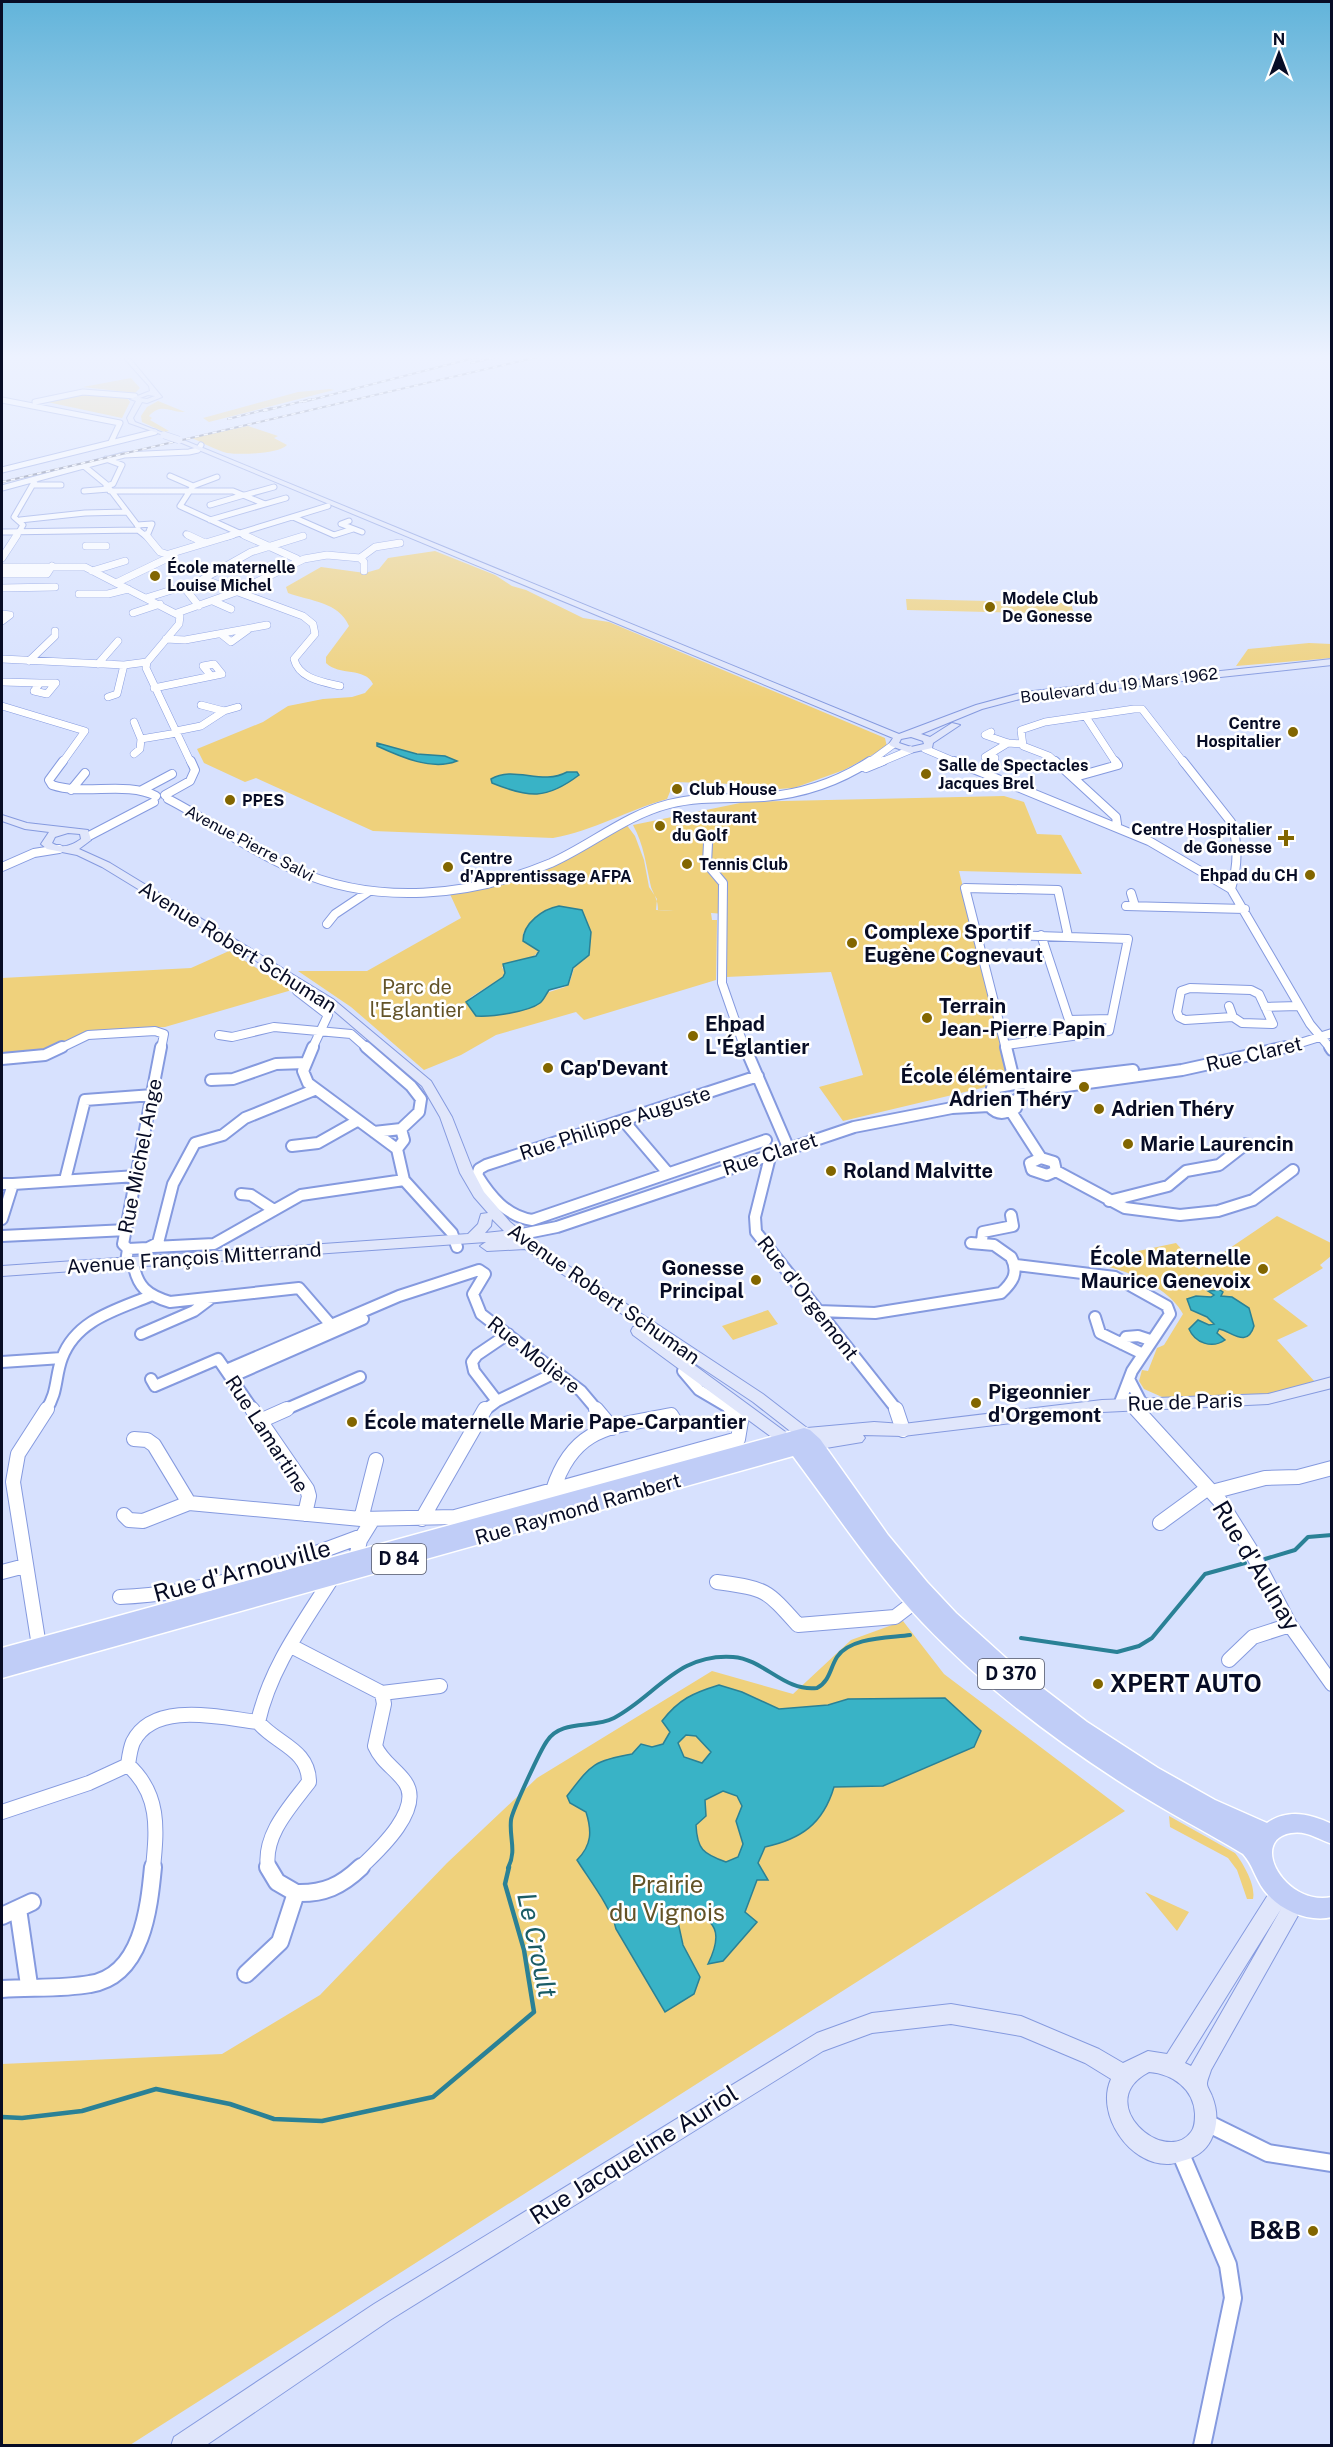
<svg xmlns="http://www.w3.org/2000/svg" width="1333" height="2447" font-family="'Public Sans',sans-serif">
<rect width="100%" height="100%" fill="#d7e1fe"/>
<path fill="#efd17c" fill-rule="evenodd" d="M131,378L140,388L135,393L83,387Z
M330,389L334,390L209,422L203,418L298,392Z
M74,394L126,396L130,402L122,418L47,402Z
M158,401L185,412C170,413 162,402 149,416L152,418L150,420L169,431L164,432L142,422L141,416L147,407Z
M248,426L278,436L274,438L287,445C279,454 240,455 227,453C216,450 203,443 192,438Z
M435,551L495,575L512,586L526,590L583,618L609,622L885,738L887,747L844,770L794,788L744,791L733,784L674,782L667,799C628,810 593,831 553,838L373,831L256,778L245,782L204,763L197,749L263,722L288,706L323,699L352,697L365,693L373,684C365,667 339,676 326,663V657L349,626C339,602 310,601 288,593L286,587L321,567L365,573L379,569L388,558Z
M906,599L1071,603L1074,614L907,610Z
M1309,643L1331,644V658L1236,666L1248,649Z
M1004,796L1024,802L1037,834L1061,835L1082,874L959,871L1011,1081L843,1121L819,1087L863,1075L831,972L726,977V914L711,913L712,920H717L716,980L584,1020L576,1012L496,1035L461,1055L424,1070L351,1007L298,971H367L461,918L449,892L520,875L626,824L635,836L644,860L649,887L657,899L656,910L674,911L658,910C658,899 654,896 651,887C646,865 644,845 633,825L745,802ZM546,910H582L588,924L570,981L565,987L476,1015L467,1002L471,997L503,977L505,973L502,967L531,959L539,951L527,943L523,934L529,924Z
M229,951L292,990L165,1027L87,1031L40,1054L2,1056V978L191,968Z
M1277,1216L1331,1243V1256L1320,1265L1323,1268L1273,1299L1308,1326L1277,1340L1316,1383L1280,1394L1223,1397H1162L1144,1389L1139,1381L1142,1370L1148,1371L1157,1348L1164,1345L1183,1314C1170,1289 1131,1272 1105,1266L1124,1254L1176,1243L1199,1269Z
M768,1310L778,1324L733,1340L722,1326Z
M903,1621L944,1674L1125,1811L130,2445H2V2064L222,2054L320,1995L447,1863L537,1778L712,1671L793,1694L851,1640Z
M1169,1816L1235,1853C1243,1863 1256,1885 1253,1899H1247L1237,1870L1228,1858L1170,1827Z
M1145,1892L1189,1912L1177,1931Z"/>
<path fill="#39b3c6" stroke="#2a8196" stroke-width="1.5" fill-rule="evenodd" d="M377,743L417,754L445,756L457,761C432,771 401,757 377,746Z
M567,772H577L579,775C546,800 529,798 492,783L491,779C514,765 542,786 567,772Z
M559,906L582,910L591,932L589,955L573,968L568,985L549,990C546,994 544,1000 540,1003C528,1012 492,1017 476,1016L466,1002L503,977L505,973L503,964L536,956L539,951L523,941C523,923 543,909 559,906Z
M1220,1290L1223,1292L1221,1296L1232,1297L1249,1308L1254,1326C1247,1349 1231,1331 1219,1329L1217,1333L1225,1340C1212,1349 1195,1343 1189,1329L1198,1320L1209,1325L1214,1324L1207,1317L1191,1310L1187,1299L1196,1296L1211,1297L1214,1295L1208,1291Z
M719,1685L742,1692L779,1709L828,1705L848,1699L945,1698L981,1731L974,1747L883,1786L834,1787C823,1824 801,1839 765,1847L758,1863L768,1880H757L745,1912L757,1922L723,1961L708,1964C724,1931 716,1922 686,1906L676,1913L683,1945L700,1977L694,1994L665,2012L616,1929C612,1909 589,1879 577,1860C592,1845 592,1831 586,1812L570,1803L567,1796C591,1765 592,1761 632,1754L641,1744L652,1747L663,1744L670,1732L662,1721C679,1699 693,1693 719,1685ZM686,1735L696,1736L711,1752L702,1763L684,1757L678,1743ZM723,1791L737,1796L742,1806L736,1821L743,1844L738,1857L726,1862C703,1854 697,1849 696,1825L706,1816L705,1800Z"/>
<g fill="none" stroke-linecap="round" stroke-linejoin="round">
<path stroke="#2a8196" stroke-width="4" d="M1265,1559L1295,1550L1308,1537L1332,1535
M1021,1638L1117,1652L1139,1646L1152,1638L1205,1574L1245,1563
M508,1868C517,1850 509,1838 511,1820C512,1811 541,1749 547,1741C561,1719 593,1729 614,1718C656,1696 677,1653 733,1657C764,1659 784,1692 817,1688C830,1681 830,1668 837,1657C850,1637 889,1638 910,1635"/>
<path stroke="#2a8196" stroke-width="4.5" d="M2,2117L22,2118L82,2111L156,2089L230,2104L274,2119L322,2121L433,2097L534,2012L524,1950L505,1884L509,1867"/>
<defs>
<path id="street-far5" d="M2,400L120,423L111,442
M35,402L83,392L135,396
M106,459L122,465L113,484L106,486
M84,466L106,484L138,526V530L147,537
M2,470L155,432
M170,476L193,486L217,477
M34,485H61
M193,486L180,506L248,537
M2,488L124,455L189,452L198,450L201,445
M84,491L109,489
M110,491H233L265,504
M245,495L274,487
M210,505L244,495
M293,517L334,535L353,529
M20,520L85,513L127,512
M210,520L286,498
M349,521L341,524L362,532
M137,525L152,524L147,536
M2,532L138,530
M186,534L191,537
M16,537L23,525L14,517L36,479
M227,537L328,506"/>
<path id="street-far4" d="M188,535L205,543
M244,535L297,559
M303,536L251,552L203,579L303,616L313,624L315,634L294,659C299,679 323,682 340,686
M86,546H106
M169,554L232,535
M2,558L17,535
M360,558L375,547L400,543
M2,567H85L180,616L179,624L147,662L146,668L191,763
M92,571L125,561
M2,574H47L52,566
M116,583L172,556L160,552L146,535
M2,588L55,587
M79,594H108L128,589
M146,598L175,589
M213,601L231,609
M199,606L187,591L209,583
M133,613L160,604
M177,613L236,592L304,559L327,555L360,558L364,562V571
M2,614L10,615L2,621
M221,634L231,642L249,629
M166,639L185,640L267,625
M2,659L124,665L147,662
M29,661L55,636V631
M98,664L118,641
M2,682L40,683
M40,683H56L47,694L34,691Z
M154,688L222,674L214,664L203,666L211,676
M108,697L117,694L124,665
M201,705L224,711L238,707
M2,706L85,731L62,763
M1086,717L1116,763
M134,722L141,739L140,749L134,754
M176,731L201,726L224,711
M991,732L985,735L1008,743L1022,744
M141,739L177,733
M925,749L958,763
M995,758L985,757L1008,743
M868,763L894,744
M879,763L910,750
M1057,763L1049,756L1023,746L1021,730L1045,722L1134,709H1142L1184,763"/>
<path id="street-far3" d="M63,761L49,780L52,785C85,796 125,781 156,796
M954,761L1149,841L1231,889L1310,1024L1331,1049
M1055,761L1116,817L1117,824L1114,826
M1183,761L1231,822C1239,844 1238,866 1231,889
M866,768L883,761
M1075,777L1118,765L1115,761
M71,790L85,773
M142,790L172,774
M165,795L190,781L195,770L191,761
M168,799C211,821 250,851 295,870C377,906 470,897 551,863C591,845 626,815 669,804C700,796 732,799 764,797C801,794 838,782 870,761
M87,837L154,802
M708,843L707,864L723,883L722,983L745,1049
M2,867L34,853L59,849
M1131,893L1135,906
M1126,906L1245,909
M327,924L335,914L368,892
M976,934L1128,939L1109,1031L1006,1045
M1041,935L1074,1035
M1190,988L1251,990L1259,994L1273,1024L1242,1023L1233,1017L1185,1020L1179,1017L1177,1012L1181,991Z
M297,991L328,1015L312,1049
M1229,1006L1233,1017
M1265,1007L1299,1006
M1069,1020L1111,1019
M219,1035L232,1037L274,1027L351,1034L368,1049
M59,1049L88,1035L155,1031L164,1034L161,1049
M1006,1049L965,888L1058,890L1068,936
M1281,1049L1332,1033"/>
<path id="street-far2" d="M313,1047L303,1071L308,1083L397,1149L404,1180L452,1233L457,1247
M366,1047L411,1086L421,1099L419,1112L401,1129
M745,1047L788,1147
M1330,1047L1332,1050
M2,1059L45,1055L62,1047
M758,1076L486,1165L479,1169L477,1175C490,1196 506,1216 532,1220L766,1140
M211,1080L233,1079L276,1064L305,1063
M1015,1084L1133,1070
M997,1098L992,1088L1015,1084L1006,1047
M1013,1102L1030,1091L1182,1070L1286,1047
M989,1106C998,1116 1005,1114 1016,1108
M1012,1113L1041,1158
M623,1120L668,1173
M374,1132L401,1129
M292,1146L318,1143L357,1121
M397,1149L404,1140L401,1129
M771,1153L755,1217L756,1232L897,1410
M1041,1158L1054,1162L1056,1171L1047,1175L1032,1170L1030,1163Z
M1056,1171L1125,1208L1180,1215L1218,1211L1253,1200L1293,1170
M65,1180L85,1100L153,1095
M2,1184H13L2,1219
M13,1184L137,1176
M241,1194L251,1195L274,1210
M1109,1201L1168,1186L1186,1171L1219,1165L1246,1144
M517,1235L557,1227L854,1127L952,1108L989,1106
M2,1236L127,1230
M982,1241L983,1232L1013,1226L1011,1215
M153,1247L214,1244L301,1195L404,1180
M128,1249L148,1248L158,1243L173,1184L195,1143L223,1135L245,1118L314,1090
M126,1262L128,1249L123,1244L161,1047
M133,1262C137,1287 147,1295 170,1302L299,1288L331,1325
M1016,1265L1115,1277L1167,1306L1170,1314L1132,1371L1119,1405
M818,1311L875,1313L1001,1293C1013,1282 1019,1273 1011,1257L994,1245L971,1243
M1095,1317L1100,1333L1143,1354
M141,1334L194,1311L210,1299
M1122,1344L1126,1337L1138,1336L1150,1340
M2,1362L62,1358
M226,1370L399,1296L479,1270L485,1274L473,1294L481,1314L581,1391L597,1410
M683,1371L699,1390L733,1410
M231,1377L363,1319
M151,1379L155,1386L218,1359L253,1410
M1129,1379L1142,1404
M497,1401L474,1371L472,1362L477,1355L508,1334
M1132,1404L1138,1410
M46,1410C58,1393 55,1376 62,1358C76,1320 116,1310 150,1296
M284,1410L360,1377
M485,1410L497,1401L557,1372"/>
<path id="street-far1" d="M252,1409L307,1489L309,1496L305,1514
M596,1409L612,1428
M896,1409L903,1430
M1136,1409L1220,1501L1250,1549L1290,1625L1332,1684
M260,1421L287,1409
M134,1439L147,1440L154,1445L189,1503
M553,1490C574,1425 612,1427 671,1415L676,1423
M1212,1492L1265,1478L1298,1477L1332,1468
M124,1515L129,1520L143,1521L189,1503L361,1519L455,1517L738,1439L741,1421L731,1409
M361,1519L376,1460
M422,1519L485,1409
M1160,1523L1208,1488
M356,1558L360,1540L373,1519
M2,1572L25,1566
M717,1582C766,1589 765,1588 798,1625L895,1617L916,1601
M120,1597C205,1594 283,1566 362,1536
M39,1646L13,1482L18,1454L47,1409
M291,1646L382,1693L384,1704L375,1746C382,1762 396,1769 405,1782C424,1809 378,1851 360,1868
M1229,1660L1253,1637L1290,1625
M382,1693L440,1686
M128,1765C160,1794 157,1828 153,1868
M2,1812L89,1783L128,1765C129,1758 130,1749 133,1742C154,1700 222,1718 258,1722
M268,1868C263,1835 290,1807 309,1782C309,1749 276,1744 258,1722C270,1668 303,1624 332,1578"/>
<path id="street" d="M296,1893C324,1894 341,1886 361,1867
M18,1909L29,1985
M2,1916L32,1902
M246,1974L280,1942L296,1893L277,1882L268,1867
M2,1989C31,1987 62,1989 90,1984C142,1976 149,1909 153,1867
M1207,2123L1268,2153L1332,2163
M1180,2152L1228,2265L1233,2298L1202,2446"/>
<path id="secondary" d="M123,357H129L162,397L147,403L142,402L133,418L135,422L166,434V436L129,423L127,418L136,401L130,399L150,391L149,386ZM148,395L155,396L147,399L140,398Z
M177,439H181L899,734L976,705L1024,692L1332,659V665L1024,698L982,709L921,734L930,737L952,723L960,725L933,743L932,748L910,753L891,746L889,744L893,738L177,441ZM911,737L923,741L924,744L911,747L899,743L901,739Z
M2,815L27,823L88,830L91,840L79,849L110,863L333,999L431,1081L452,1117L474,1173L484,1192L510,1222L543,1249L763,1394L807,1428L874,1422L903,1424L1102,1400L1268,1394L1332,1377V1388L1268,1404L1102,1412L903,1436L863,1435L865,1438L862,1442L814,1450L809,1448L806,1444L811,1439L799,1438L753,1402L663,1342L799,1442L802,1446L799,1450L794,1452L789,1450L633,1335L631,1331L633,1327L640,1326L525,1249L487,1251L480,1246L486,1242L2,1276V1266L468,1234L478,1224L481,1214L488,1213L474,1197L460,1173L440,1117L422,1086L325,1003L102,867L77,855L47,849L41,844L49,832L25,829L2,821ZM68,833L80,834L81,839C71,846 62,849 52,843L55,837ZM492,1219L504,1231L485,1233L491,1226Z
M1280,1884L1287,1887L1290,1893L1288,1896L1295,1894L1302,1896L1305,1903L1211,2070C1210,2074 1207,2080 1207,2084C1207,2087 1211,2093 1212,2096C1218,2111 1218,2126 1211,2140C1205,2152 1194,2158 1182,2161C1178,2162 1173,2164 1168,2164C1129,2165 1095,2114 1111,2079L1085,2063L1021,2036L951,2024L872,2033L823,2051L390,2320L205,2446H171L174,2437L374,2304L817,2033L872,2013L951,2004L1021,2016L1099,2049L1123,2063L1148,2051L1167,2054L1273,1887ZM1281,1909L1195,2059L1191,2066L1185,2063ZM1149,2072C1173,2074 1194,2089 1195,2114C1195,2120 1195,2127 1191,2132C1165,2167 1091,2102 1149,2072Z"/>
<path id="primary" d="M804,1428L810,1430L820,1439L888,1535L927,1582L956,1613L1019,1670L1087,1722L1158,1768L1215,1800L1267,1823C1288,1808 1311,1814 1332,1824V1844C1318,1839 1306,1830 1291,1833C1248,1840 1285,1907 1332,1897V1917C1308,1923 1278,1909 1264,1890C1255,1878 1253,1865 1243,1854C1205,1831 1165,1811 1128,1787C1054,1740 983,1686 922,1622C874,1571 835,1512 793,1456L2,1678V1648Z"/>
</defs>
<use href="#street-far5" stroke="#859adf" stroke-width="7"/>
<use href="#street-far4" stroke="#859adf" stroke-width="8"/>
<use href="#street-far3" stroke="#859adf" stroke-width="10"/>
<use href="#street-far2" stroke="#859adf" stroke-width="14"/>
<use href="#street-far1" stroke="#859adf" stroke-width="16"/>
<use href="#street" stroke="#859adf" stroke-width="20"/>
<use href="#secondary" stroke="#859adf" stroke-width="2"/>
<use href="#primary" stroke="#fff" stroke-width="3"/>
<use href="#street-far5" stroke="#fff" stroke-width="5"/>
<use href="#street-far4" stroke="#fff" stroke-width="7"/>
<use href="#street-far3" stroke="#fff" stroke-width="8"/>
<use href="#street-far2" stroke="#fff" stroke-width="10"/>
<use href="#street-far1" stroke="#fff" stroke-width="14"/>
<use href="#street" stroke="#fff" stroke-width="16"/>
<use href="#secondary" fill="#e0e6fb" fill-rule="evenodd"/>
<use href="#primary" fill="#c0cdf7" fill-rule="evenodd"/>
<defs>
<path id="rail" d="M471,363L497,357
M303,402L478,357
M264,411L311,399
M228,419L272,408
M2,482L538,357"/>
</defs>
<use href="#rail" stroke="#5a617b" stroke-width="2"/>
<use href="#rail" stroke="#fff" stroke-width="1.5" stroke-dasharray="4.5" stroke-linecap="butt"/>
<defs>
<path id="secondary-bridge" d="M164,435L179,440"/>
</defs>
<use href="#secondary-bridge" stroke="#859adf" stroke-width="8" stroke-linecap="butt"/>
<use href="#secondary-bridge" stroke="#e0e6fb" stroke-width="7"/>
</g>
<linearGradient id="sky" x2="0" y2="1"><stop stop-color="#62b4da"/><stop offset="0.51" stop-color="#edf2ff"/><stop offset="1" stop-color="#edf2ff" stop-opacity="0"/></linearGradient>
<rect width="1333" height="700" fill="url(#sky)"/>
<g fill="#826600" stroke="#fff" stroke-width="2">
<circle cx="155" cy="576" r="6"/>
<circle cx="990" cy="607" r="6"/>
<circle cx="1293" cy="732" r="6"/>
<circle cx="926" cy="774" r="6"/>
<circle cx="677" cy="789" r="6"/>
<circle cx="230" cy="800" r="6"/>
<circle cx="660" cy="826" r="6"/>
<path d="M1283 829h6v6h6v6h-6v6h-6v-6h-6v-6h6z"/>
<circle cx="687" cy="864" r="6"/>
<circle cx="448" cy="867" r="6"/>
<circle cx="1310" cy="875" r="6"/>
<circle cx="852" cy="943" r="6"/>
<circle cx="927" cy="1018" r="6"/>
<circle cx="693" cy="1036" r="6"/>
<circle cx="548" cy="1068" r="6"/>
<circle cx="1084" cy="1087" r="6"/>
<circle cx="1099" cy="1109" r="6"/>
<circle cx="1128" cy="1144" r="6"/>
<circle cx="831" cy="1171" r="6"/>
<circle cx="1263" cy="1269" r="6"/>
<circle cx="756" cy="1280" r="6"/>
<circle cx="976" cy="1403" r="6"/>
<circle cx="352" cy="1422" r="6"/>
<circle cx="1098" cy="1684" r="6"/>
<circle cx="1313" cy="2231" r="6"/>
</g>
<g text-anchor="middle" stroke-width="5" stroke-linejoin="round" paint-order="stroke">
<g font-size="16" font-weight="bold" fill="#070c25" stroke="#fff" text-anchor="start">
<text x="167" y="573">École maternelle<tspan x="167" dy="18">Louise Michel</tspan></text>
<text x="1002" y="604">Modele Club<tspan x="1002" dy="18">De Gonesse</tspan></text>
<text x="1281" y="729" text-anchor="end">Centre<tspan x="1281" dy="18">Hospitalier</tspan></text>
<text x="938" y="771">Salle de Spectacles<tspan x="938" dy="18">Jacques Brel</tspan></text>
<text x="689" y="795">Club House</text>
<text x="242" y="806">PPES</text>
<text x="672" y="823">Restaurant<tspan x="672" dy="18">du Golf</tspan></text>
<text x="1272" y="835" text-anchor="end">Centre Hospitalier<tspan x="1272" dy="18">de Gonesse</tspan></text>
<text x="460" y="864">Centre<tspan x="460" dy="18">d'Apprentissage AFPA</tspan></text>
<text x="699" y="870">Tennis Club</text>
<text x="1298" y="881" text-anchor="end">Ehpad du CH</text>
</g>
<g font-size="16" fill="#070c25" stroke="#fff">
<text transform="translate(1119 685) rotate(-7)" y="6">Boulevard du 19 Mars 1962</text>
<text transform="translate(250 843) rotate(28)" y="6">Avenue Pierre Salvi</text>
</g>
<g fill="#fff" stroke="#515566" stroke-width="1.5">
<rect x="372" y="1544" width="54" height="30" rx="4.5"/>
<rect x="978" y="1659" width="66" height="30" rx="4.5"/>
</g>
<g font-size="18" font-weight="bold" fill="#070c25">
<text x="399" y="1565">D 84</text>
<text x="1011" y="1680">D 370</text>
</g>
<g font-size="20" font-weight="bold" fill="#070c25" stroke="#fff" text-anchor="start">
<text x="864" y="939">Complexe Sportif<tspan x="864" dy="23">Eugène Cognevaut</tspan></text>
<text x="939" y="1013">Terrain<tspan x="939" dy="23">Jean-Pierre Papin</tspan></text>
<text x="705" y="1031">Ehpad<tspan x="705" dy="23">L'Églantier</tspan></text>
<text x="560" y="1075">Cap'Devant</text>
<text x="1072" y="1083" text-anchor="end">École élémentaire<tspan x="1072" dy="23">Adrien Théry</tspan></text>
<text x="1111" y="1116">Adrien Théry</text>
<text x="1140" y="1151">Marie Laurencin</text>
<text x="843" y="1178">Roland Malvitte</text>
<text x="1251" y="1265" text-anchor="end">École Maternelle<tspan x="1251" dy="23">Maurice Genevoix</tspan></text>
<text x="744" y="1275" text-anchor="end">Gonesse<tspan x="744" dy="23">Principal</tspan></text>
<text x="988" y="1399">Pigeonnier<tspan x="988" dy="23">d'Orgemont</tspan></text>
<text x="364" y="1429">École maternelle Marie Pape-Carpantier</text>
</g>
<g font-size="20" fill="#070c25" stroke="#fff">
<text transform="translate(238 947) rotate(32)" y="7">Avenue Robert Schuman</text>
<text transform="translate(1254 1054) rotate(-13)" y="7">Rue Claret</text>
<text transform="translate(615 1123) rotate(-18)" y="7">Rue Philippe Auguste</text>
<text transform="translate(770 1154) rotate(-18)" y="7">Rue Claret</text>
<text transform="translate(140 1156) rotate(-79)" y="7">Rue Michel Ange</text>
<text transform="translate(194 1258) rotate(-4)" y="7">Avenue François Mitterrand</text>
<text transform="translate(604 1294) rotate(35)" y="7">Avenue Robert Schuman</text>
<text transform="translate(808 1298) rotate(52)" y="7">Rue d'Orgemont</text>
<text transform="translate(534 1355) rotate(38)" y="7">Rue Molière</text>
<text transform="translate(1185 1402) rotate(-2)" y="7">Rue de Paris</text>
<text transform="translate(267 1434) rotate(57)" y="7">Rue Lamartine</text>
<text transform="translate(578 1509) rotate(-16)" y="7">Rue Raymond Rambert</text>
</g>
<g font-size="20" fill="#635327" stroke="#fff">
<text x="417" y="994">Parc de<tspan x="417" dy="23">l'Eglantier</tspan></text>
</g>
<g font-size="24" fill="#070c25" stroke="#fff">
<text transform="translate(1256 1566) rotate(59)" y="8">Rue d'Aulnay</text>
<text transform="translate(242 1571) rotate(-15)" y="8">Rue d'Arnouville</text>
<text transform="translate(634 2155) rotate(-32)" y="8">Rue Jacqueline Auriol</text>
</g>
<g font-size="24" font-weight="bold" fill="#070c25" stroke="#fff" text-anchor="start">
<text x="1110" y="1692">XPERT AUTO</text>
<text x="1301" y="2239" text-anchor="end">B&amp;B</text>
</g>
<g font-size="24" fill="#635327" stroke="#fff">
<text x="667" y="1893">Prairie<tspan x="667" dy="28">du Vignois</tspan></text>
</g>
<g font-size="26" font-style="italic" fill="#1a5c66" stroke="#fff">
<text transform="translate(537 1945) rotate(78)" y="9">Le Croult</text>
</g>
</g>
<rect width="1333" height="2447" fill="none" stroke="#070c25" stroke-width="6"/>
<g transform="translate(1279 54)" stroke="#ffffff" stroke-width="4.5" paint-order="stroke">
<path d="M0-4.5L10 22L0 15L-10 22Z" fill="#070c25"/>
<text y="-9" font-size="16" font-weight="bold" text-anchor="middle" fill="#070c25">N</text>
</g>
</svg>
